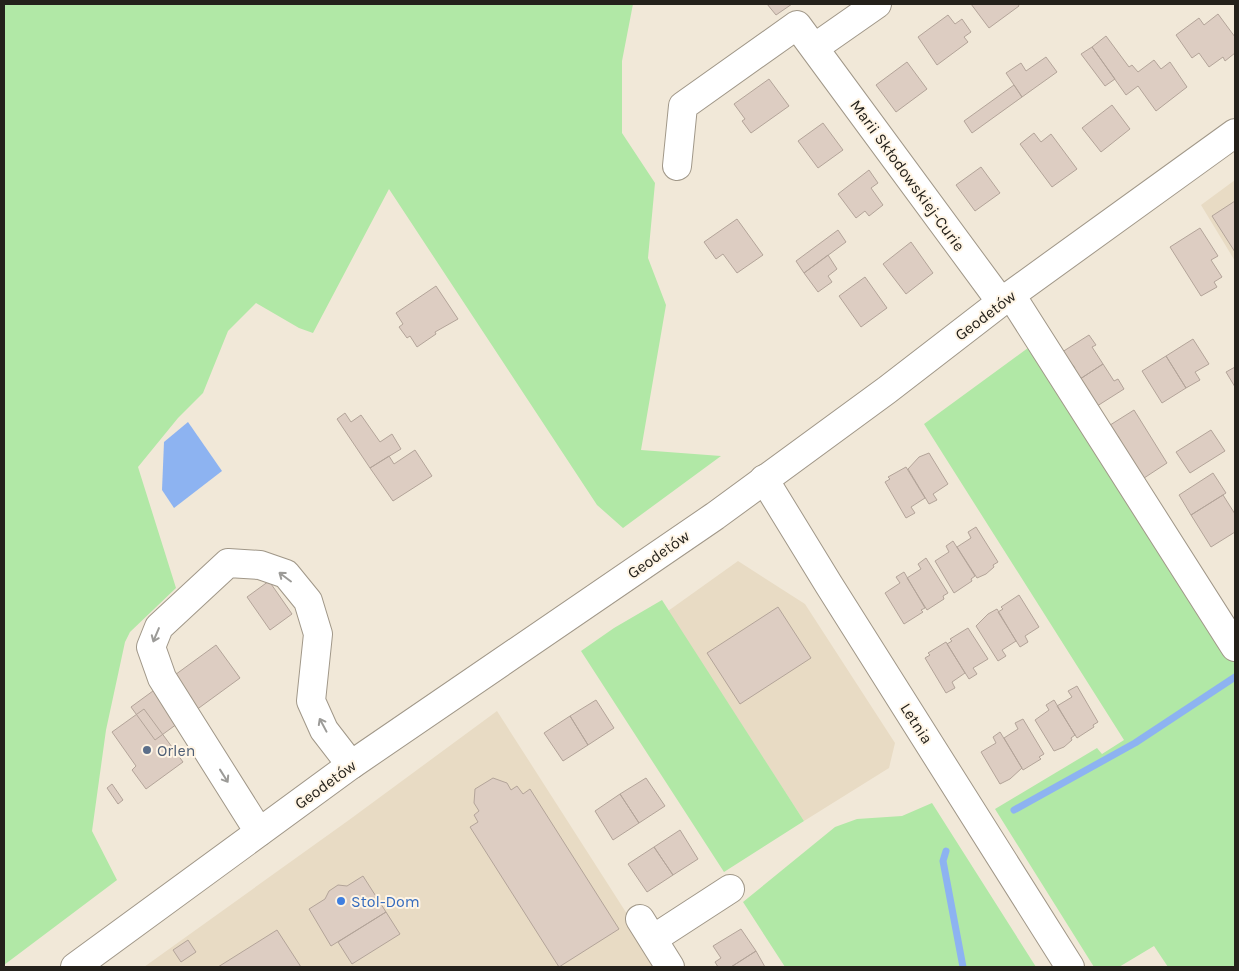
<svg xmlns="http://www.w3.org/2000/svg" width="1239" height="971" font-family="Karla,sans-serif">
<rect width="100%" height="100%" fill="#f1e8d8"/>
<path fill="#e8dbc4" d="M1235,180V261L1201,205Z
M738,561L805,604L895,743L889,768L804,821L668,611Z
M497,711L661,967H144L349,820Z"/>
<path fill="#b1e8a6" d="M4,4H633L622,61V133L655,183L648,258L666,305L641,450L721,456L623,528L597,505L389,189L313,333L299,328L256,303L228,331L203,393L178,418L138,467L176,588L130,632L125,642L106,730L92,831L117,880L4,965Z
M1032,345L1235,664V967H1168L1154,946L1119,967H1094L995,809L1097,748L1102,754L1124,740L924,424Z
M662,600L804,821L724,872L581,651L614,628Z
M932,803L1036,967H785L743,902L835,827L857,819L902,816Z"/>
<path fill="#8db3f1" d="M188,422L222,471L174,508L162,490L164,442Z"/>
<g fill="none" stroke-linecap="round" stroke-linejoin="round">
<path stroke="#8db3f1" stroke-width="7" d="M1014,810L1135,743L1235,677
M946,851L943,861L963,967"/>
</g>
<path fill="#ddcdc2" stroke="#b3a499" d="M767,4H792L776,15Z
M971,4H1018L1019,6L989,28Z
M1218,14L1235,37V53L1225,61L1223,57L1209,67L1199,53L1192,58L1176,35L1199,18L1204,25Z
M948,15L955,24L962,19L971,32L964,37L968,42L937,65L918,37Z
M1106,36L1129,67L1132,65L1138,72L1154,60L1161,69L1170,62L1187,87L1156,111L1138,86L1126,95L1092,47Z
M1092,47L1115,79L1105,86L1081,54Z
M1046,57L1057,72L1022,97L1006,73L1021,63L1026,71Z
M907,62L927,89L896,112L876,85Z
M769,79L789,106L751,133L742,121L745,119L734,104Z
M1014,85L1022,97L972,133L964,121Z
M1112,105L1130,129L1101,152L1082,128Z
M823,123L843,150L818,168L798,141Z
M1034,133L1041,142L1051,134L1077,169L1052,187L1020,144Z
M981,167L1000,193L975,211L956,185Z
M869,170L878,183L871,188L883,205L869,216L865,211L856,218L838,194Z
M1235,201V252L1212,216Z
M737,219L763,255L737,273L723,254L716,259L704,242Z
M1200,228L1218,256L1211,260L1222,277L1214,282L1217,287L1201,296L1170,247Z
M838,230L846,242L804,273L796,261Z
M911,242L933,273L906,294L883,264Z
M828,255L837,269L828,276L832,282L818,292L804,273Z
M865,277L887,308L861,327L839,296Z
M436,286L458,319L435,332L436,334L417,347L410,336L407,338L399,327L403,324L396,313Z
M1089,335L1096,345L1092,347L1103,364L1077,381L1070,371L1075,368L1072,364L1068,367L1059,354Z
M1193,339L1209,364L1195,372L1200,380L1186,388L1166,356Z
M1166,356L1186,388L1162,403L1142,371Z
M1103,364L1114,381L1118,379L1124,389L1094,408L1085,395L1090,392L1087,388L1082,391L1077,381Z
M1235,367V387L1226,372Z
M1134,410L1167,463L1141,480L1133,469L1137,467L1134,462L1131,464L1117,442L1120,440L1118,436L1114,438L1107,427Z
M345,413L351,422L361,415L380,442L392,434L401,449L370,468L337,419Z
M1211,430L1225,451L1190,473L1176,452Z
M415,450L432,476L393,501L370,468L389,456L394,464Z
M929,453L948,484L933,494L937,500L929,504L908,469L919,457Z
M906,467L925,498L911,507L915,513L906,518L885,482L890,479L888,477Z
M1213,473L1226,493L1191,515L1179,495Z
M1223,495L1235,514V532L1211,547L1191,515Z
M976,527L998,562L993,565L994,567L986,574L977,578L957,547L971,538L968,532Z
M953,541L975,576L971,579L972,581L954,593L935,561L949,552L946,546Z
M926,558L948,593L943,596L944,599L927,610L907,578L921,569L918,564Z
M904,572L925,608L921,610L923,612L904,624L885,593L900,583L896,577Z
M269,581L292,614L270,630L247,597Z
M1019,595L1039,627L1025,636L1028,642L1020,647L998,612L1003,609L1001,607Z
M778,607L811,658L740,704L707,653Z
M997,609L1016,641L1002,650L1006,656L998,661L976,626L988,614Z
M968,628L988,659L973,668L977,674L969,679L947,644L952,641L950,639Z
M946,642L965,673L952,682L955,688L946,693L925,658L930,655L928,653Z
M216,645L240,678L155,740L131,707Z
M1077,686L1098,722L1093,725L1094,727L1077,738L1057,706L1072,697L1068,691Z
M596,700L614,728L588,745L570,716Z
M1054,700L1075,735L1071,738L1072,740L1064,747L1054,751L1035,720L1049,710L1046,705Z
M144,709L183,762L146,789L132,770L136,766L112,732Z
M570,716L588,745L563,761L544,733Z
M1023,719L1044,754L1039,757L1041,759L1023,770L1004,738L1018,729L1015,723Z
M1000,732L1022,768L1010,779L1000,784L981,752L996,743L993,737Z
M493,778L507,783L511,790L517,786L523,794L530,789L619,929L559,967L470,827L478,822L474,815L479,811L474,803L475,789Z
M646,778L665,806L639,823L620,794Z
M112,784L123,800L118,804L107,788Z
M620,794L639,823L613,840L595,811Z
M680,830L698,859L673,875L654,847Z
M654,847L673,875L647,892L628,864Z
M363,876L386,912L331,946L309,909L325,899L329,891L338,885L347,886Z
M386,912L400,934L352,964L338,942Z
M741,929L756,951L731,967H718L715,962L721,958L713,946Z
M277,930L301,967H218Z
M188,940L196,952L181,962L173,950Z
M756,951L765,967H731Z"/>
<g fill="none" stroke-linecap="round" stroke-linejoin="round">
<defs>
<path id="minor" d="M814,48L877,4
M677,166L683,106L797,25L1001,302
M1011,295L1235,647
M764,479L829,585L1070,967
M259,832L162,678L151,647L159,627L228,563L260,565L286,574L308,601L318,634L311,701L324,730L351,765
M640,919L670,967
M653,939L730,889"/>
<path id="major" d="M75,967L351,765L715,516L887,390L1001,302L1235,133"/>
</defs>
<use href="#minor" stroke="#a09788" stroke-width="30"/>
<use href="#major" stroke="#a09788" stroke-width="30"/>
<use href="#minor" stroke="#fff" stroke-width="28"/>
<use href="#major" stroke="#fff" stroke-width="28"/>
</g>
<defs><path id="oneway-shaft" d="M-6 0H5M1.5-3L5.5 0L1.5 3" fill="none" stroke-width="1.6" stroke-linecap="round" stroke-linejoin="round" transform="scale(1.25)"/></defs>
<g stroke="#9c9b98">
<use href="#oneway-shaft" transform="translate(285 577) rotate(-143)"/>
<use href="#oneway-shaft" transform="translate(156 635) rotate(113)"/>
<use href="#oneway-shaft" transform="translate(323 725) rotate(-118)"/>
<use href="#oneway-shaft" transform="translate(224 776) rotate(58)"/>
</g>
<circle fill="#5c6f8a" stroke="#fff5e5" stroke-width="2" cx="147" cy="750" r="5"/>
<circle fill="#3f7fe0" stroke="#fff5e5" stroke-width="2" cx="341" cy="901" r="5"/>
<g text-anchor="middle" stroke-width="4" stroke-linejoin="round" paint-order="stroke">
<g font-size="16" fill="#24211b" stroke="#fff5e5">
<text transform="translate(908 175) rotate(54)" y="6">Marii Skłodowskiej-Curie</text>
<text transform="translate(985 315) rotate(-37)" y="6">Geodetów</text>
<text transform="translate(658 554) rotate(-35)" y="6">Geodetów</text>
<text transform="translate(917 723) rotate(57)" y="6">Letnia</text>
<text transform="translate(325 784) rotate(-36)" y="6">Geodetów</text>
</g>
<g font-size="16" fill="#4e5e75" stroke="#fff5e5" text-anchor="start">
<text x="157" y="756">Orlen</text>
</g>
<g font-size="16" fill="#366cbe" stroke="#fff5e5" text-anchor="start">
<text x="351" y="907">Stol-Dom</text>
</g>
</g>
<rect width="1239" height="971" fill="none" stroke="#24211b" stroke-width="10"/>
</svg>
